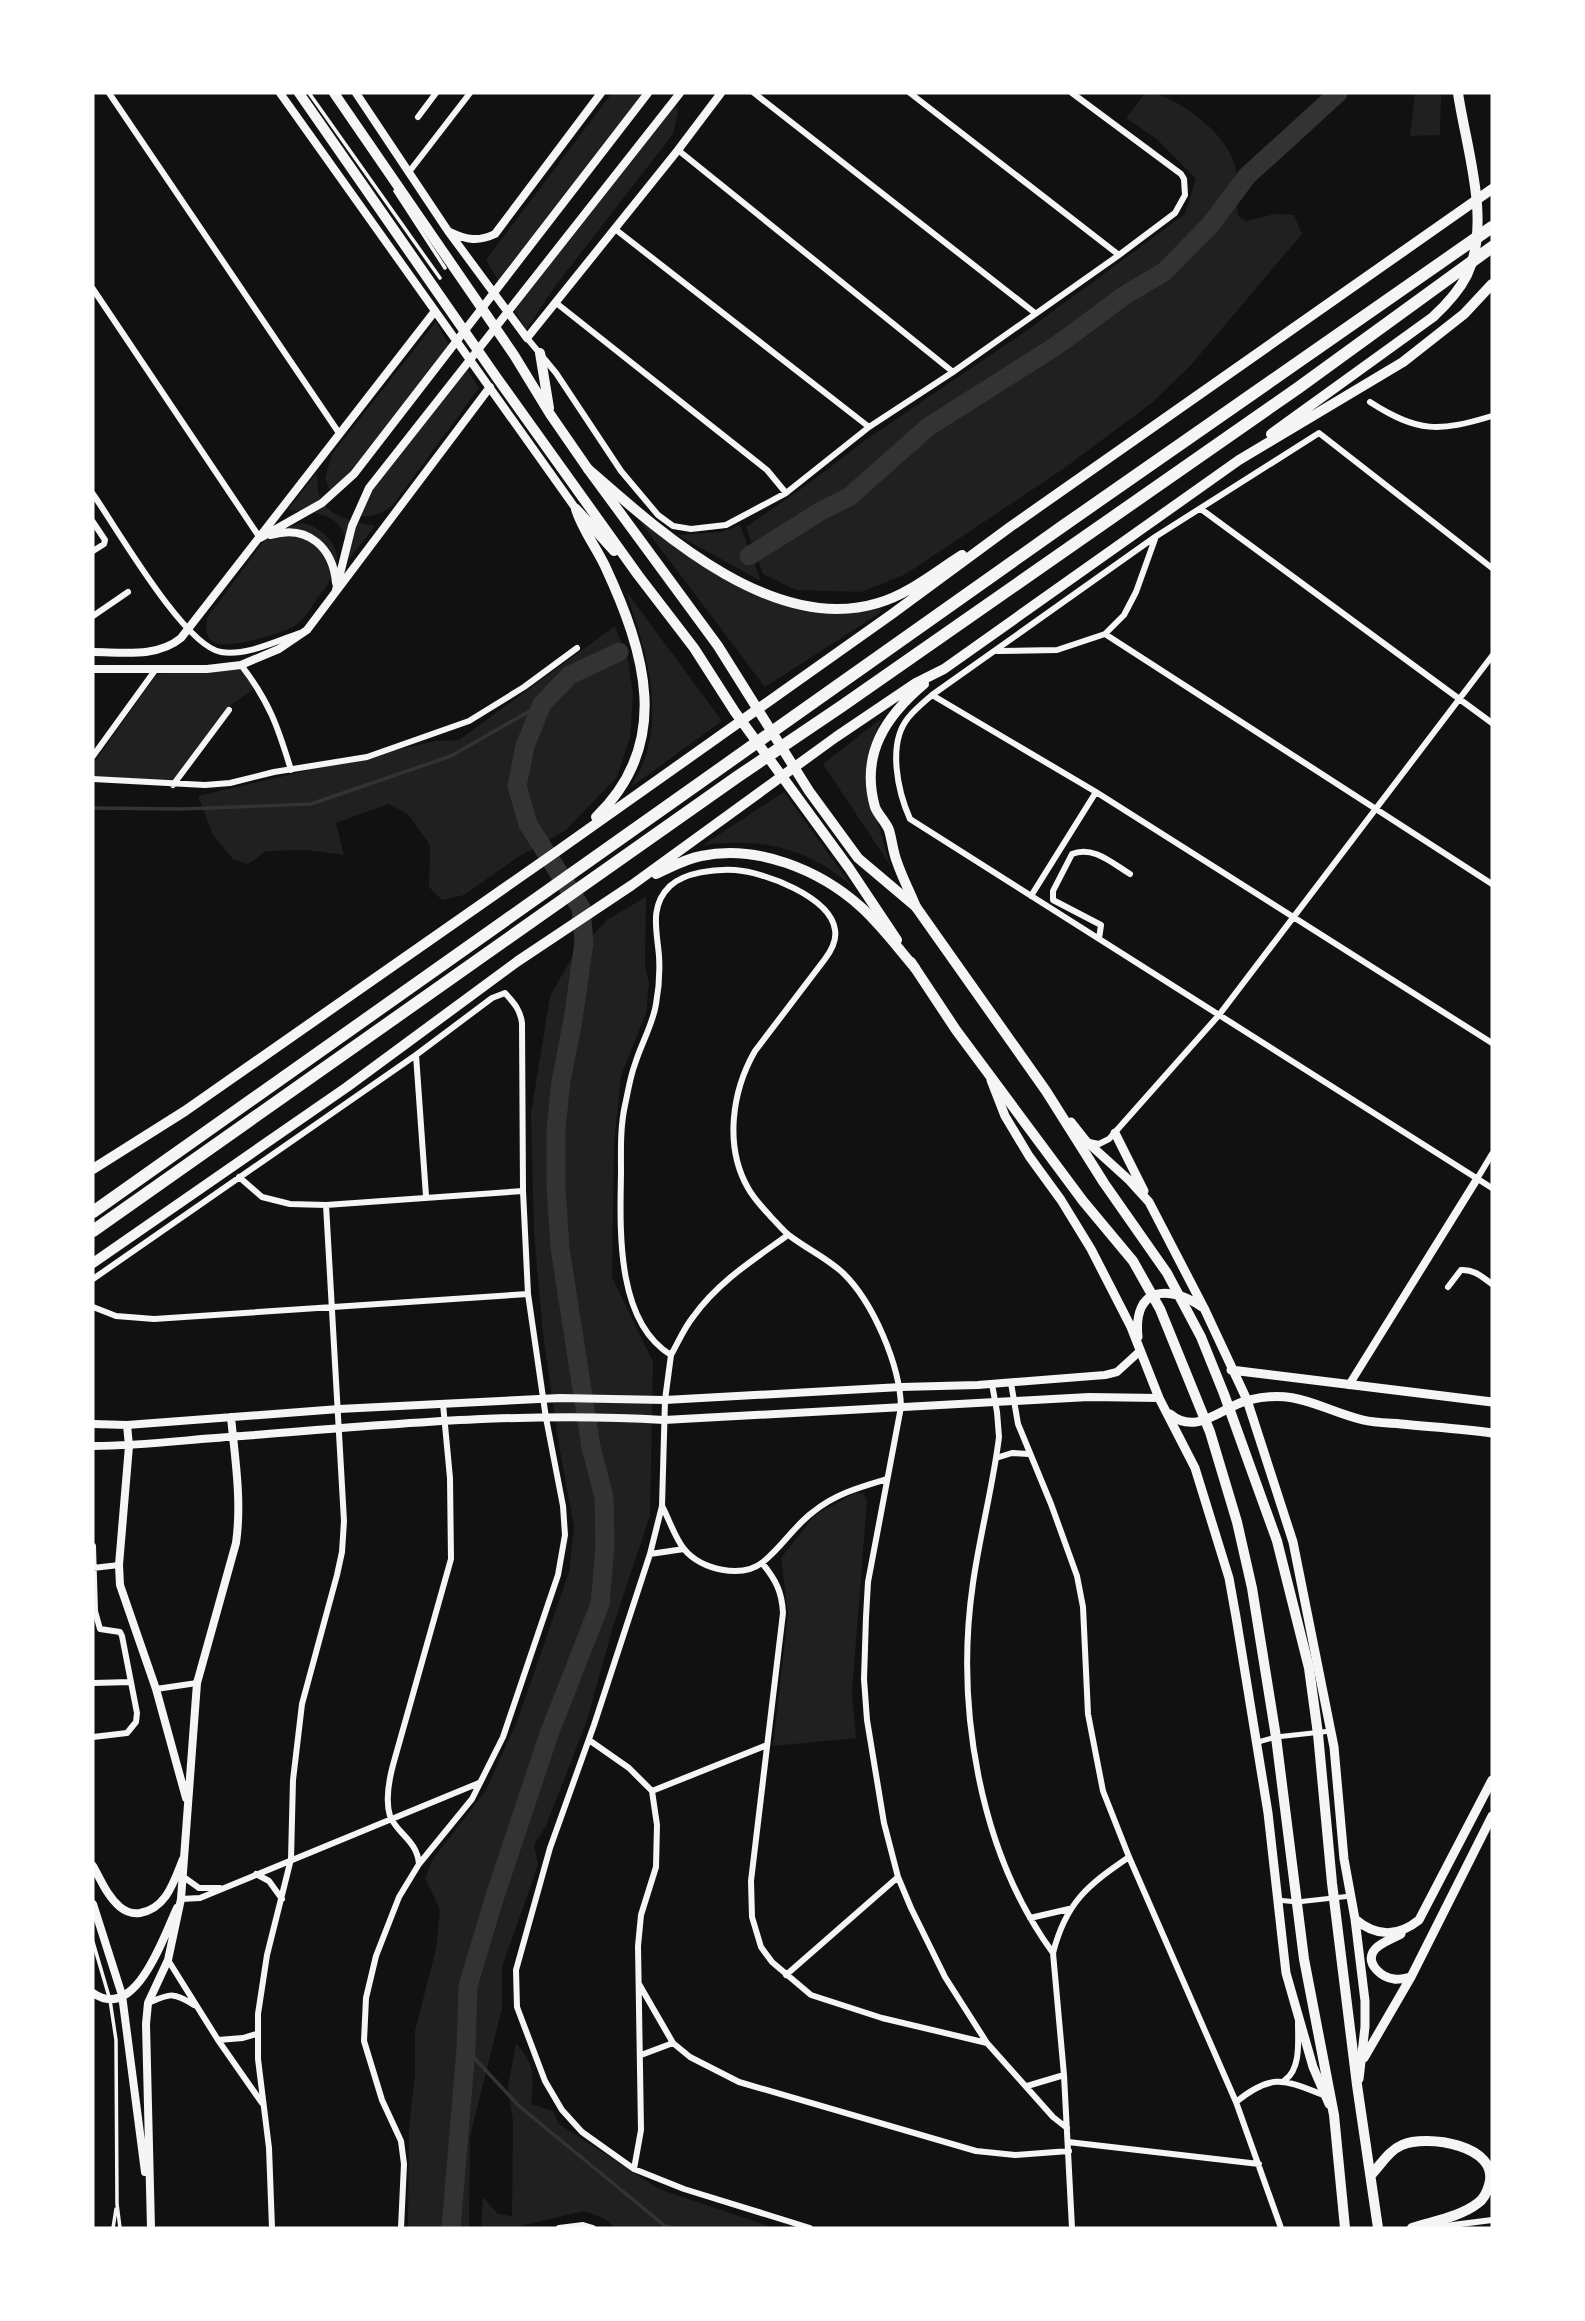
<svg xmlns="http://www.w3.org/2000/svg" width="1585" height="2321" font-family="Montserrat,sans-serif">
<rect width="100%" height="100%" fill="#111"/>
<path fill="#202020" d="M612,93H644L498,280L486,260Z
M1145,93C1176,93 1228,135 1235,166C1239,181 1236,200 1238,216L1246,221L1275,214L1294,215L1302,234L1191,365L1153,402L1063,469L906,574L861,592L796,590L763,574L746,527L808,484L867,439L1029,329L1185,214L1196,179L1157,139L1126,118Z
M1415,93H1441L1440,135L1410,136Z
M675,102L678,112L673,134L556,285L526,330L513,307Z
M436,322L450,347L352,473L331,493L325,478L332,454Z
M466,368L479,388L392,506C381,514 372,517 359,516L372,489Z
M316,473C318,480 317,493 321,500C332,519 357,522 375,526L349,559C347,550 347,540 343,531C334,512 306,511 288,510Z
M639,520L724,577L794,608L822,613L881,609L880,613L765,687Z
M302,523C312,525 317,528 325,535C350,559 332,578 316,600C310,609 305,618 296,625C284,633 226,651 214,642C205,637 206,627 207,618L265,539L278,530Z
M740,525L761,581L677,535L721,532Z
M626,591L722,721L631,787C636,776 644,764 647,752C662,696 643,644 626,591Z
M615,626L628,661L633,695L630,738L617,777L566,830L518,857L464,895L442,900L429,887L430,845L408,814L388,804L336,823L344,855L308,850L266,851L248,864L233,859L213,835L198,796L435,741L459,740Z
M242,669L255,688L228,707L171,782L93,776V764L157,674Z
M882,718L874,738L875,812L890,865L823,764Z
M784,792L851,885C804,847 763,838 703,845Z
M646,897L645,966L649,983L646,1013L621,1076L614,1144L612,1277L653,1362L650,1516L613,1627L586,1723L546,1826L534,1845L538,1865L502,1967V2008L470,2137L469,2228H408L409,2127L415,2076V2031L436,1949L440,1910L425,1878L433,1859L486,1790L518,1719L569,1572L574,1527L559,1445L543,1334L534,1233L531,1114L550,996L571,959L607,920Z
M855,1493H863L867,1501L852,1692L856,1738L773,1746L788,1614L781,1558L815,1515Z
M516,2043C535,2065 534,2076 531,2104L553,2111L559,2124L659,2189L774,2228H615L605,2219L584,2211L524,2225L521,2228H481L483,2197L498,2214L512,2216L513,2121L508,2087Z"/>
<g fill="none" stroke-linecap="round" stroke-linejoin="round">
<path stroke="#333" stroke-width="3.5" d="M93,808L182,809L311,804L451,756L542,704
M466,2049L519,2106L665,2226L672,2228"/>
<path stroke="#333" stroke-width="19" d="M749,556L821,511L849,497L928,427L1056,346L1125,295L1164,272L1211,224L1247,176L1338,93
M451,2228L466,2049L468,1986L494,1899L549,1734L600,1604L605,1546L604,1497L591,1447L560,1248L556,1187V1129L561,1081L573,1020L584,942L581,908L528,824L517,786L525,746L542,704L570,675L619,652"/>
<path stroke="#f5f5f5" stroke-width="3.5" d="M309,93L440,278
M395,191L445,268
M93,1942L110,2000L116,2040L117,2204L120,2228
M113,2228L116,2209"/>
<path stroke="#f5f5f5" stroke-width="5" d="M1258,1742L1276,1737L1331,1731
M1277,1900L1297,1902L1351,1896"/>
<path stroke="#f5f5f5" stroke-width="6" d="M109,93L339,433
M754,93L1035,313
M910,93L1119,255
M418,117L436,93
M678,150L953,372
M409,172L470,93
M615,229L869,427
M93,289L260,538
M555,302L767,470L786,493
M527,338L556,373L621,471L658,515L673,526L691,529L726,525L786,493L869,427L953,372L1119,255L1175,213L1185,195L1184,179L1181,174L1072,93
M1370,402C1418,433 1439,432 1492,416
M93,494C116,527 184,646 221,652C247,656 276,641 300,633
M1201,509L1492,723
M93,522L105,540L104,544L93,551
M1492,568L1319,433L1155,537L932,695C924,702 915,709 908,718C887,744 898,792 910,819L1492,1188
M93,616L128,592
M1105,634L1124,615L1136,592L1155,539
M997,651L1057,650L1105,634L1492,884
M241,665C269,701 278,727 291,770
M932,695L1096,792L1492,1043
M93,756L156,669
M93,779L205,785L230,783L274,772L367,757L469,721L524,687L577,648
M173,785L229,710
M1031,896L1096,792
M1099,939L1101,925L1053,900V891L1072,854C1093,845 1113,864 1130,874
M416,1055L426,1196
M1089,1142L1099,1144L1109,1139L1219,1015L1492,656
M239,1177L262,1197L290,1204L326,1205L523,1191
M1477,1179L1492,1154
M93,1279L416,1055L492,998L505,993C514,1003 520,1009 522,1023L523,1191L528,1294L546,1418L563,1506L565,1535L558,1575L503,1737L472,1799L419,1864L399,1897L376,1956L366,1998L364,2041L382,2100L401,2141L404,2164L401,2228
M1448,1287L1461,1270C1474,1269 1482,1277 1492,1284
M93,1307L116,1316L154,1319L528,1294
M671,1355C678,1343 684,1328 693,1317C718,1282 753,1260 788,1235
M1011,1383L1018,1424L1051,1504L1077,1576L1083,1607L1088,1714L1103,1791L1129,1857L1236,2102L1281,2228
M992,1384L997,1412L999,1437C993,1486 980,1534 973,1583C955,1706 979,1852 1053,1953
M996,1458L1012,1453L1029,1454
M662,1506C669,1519 675,1538 684,1549C701,1570 742,1579 763,1562C782,1547 794,1526 813,1512C835,1494 860,1487 887,1479
M93,1546L95,1611L100,1629L120,1632L122,1636L137,1713L136,1722L127,1733L93,1737
M650,1554L684,1549
M762,1563C776,1580 782,1592 783,1613L751,1881L752,1917L761,1947L772,1962L811,1995L882,2018L987,2043
M93,1568L119,1565
M93,1683L131,1682
M156,1689L197,1683
M589,1740L629,1768L652,1791L657,1825L656,1867L641,1915L638,1946L641,2130L634,2169
M652,1791L767,1745
M419,1864C417,1840 397,1834 390,1816C385,1800 389,1780 393,1765L451,1559L450,1478L443,1404
M256,1874L269,1881L282,1899
M185,1878L199,1888H220
M181,1899L200,1898L479,1783
M1030,1918L1069,1909
M168,1960L218,2040L262,2103
M786,1975L898,1877
M639,1984L673,2043L690,2057L739,2082L976,2151L1015,2155L1069,2151
M148,2003C169,1994 173,1991 194,2005
M218,2040L243,2038L256,2034
M641,2055L673,2043
M1285,2080C1301,2069 1298,2041 1298,2023
M1027,2086L1064,2075
M1236,2102C1273,2072 1285,2080 1326,2096
M1068,2142L1259,2164
M272,2228L269,2148L258,2059V2014L267,1955L291,1859L293,1780L302,1704L337,1575L342,1552L344,1521L326,1205
M559,2228L583,2225L593,2228
M810,2228L684,2189L634,2169L582,2132L562,2110L545,2081L517,2007L516,1970L550,1848L594,1725L650,1554L662,1506L665,1400L671,1355C616,1322 620,1230 621,1174C621,1151 620,1128 625,1105C628,1092 630,1077 635,1064C641,1044 653,1024 656,1004C659,988 660,972 659,956C657,931 649,906 670,886C685,872 715,869 735,870C764,872 831,897 835,930C837,941 831,951 825,959L755,1051C732,1091 724,1146 748,1188C754,1199 763,1208 771,1217C777,1223 783,1231 790,1236C807,1249 827,1258 843,1273C873,1302 900,1365 901,1407L868,1582L866,1617L864,1679L867,1720L884,1823L898,1877L911,1908L945,1977L987,2043L1053,2117L1067,2128
M1072,2228L1064,2075L1053,1953C1066,1902 1088,1885 1129,1857
M1429,2228L1492,2220"/>
<path stroke="#f5f5f5" stroke-width="8" d="M280,93L576,509
M356,93L448,231L527,338L678,150L721,93
M450,232C467,240 478,242 495,234L601,93
M271,535C308,524 333,548 336,583
M260,538L322,503L354,474L648,93
M336,590L352,526L369,488L680,93
M93,652C122,652 157,658 181,638L435,311
M93,669H207L241,665L279,649L307,630L490,387
M1349,1385L1477,1179
M93,1424L127,1425L339,1409L560,1398L665,1400L901,1387L978,1385L1105,1375L1117,1372L1140,1351
M127,1425L129,1446L119,1565L120,1585L156,1689L186,1798
M93,1446C143,1446 192,1439 242,1436C382,1425 524,1411 664,1420L1089,1397L1159,1398
M93,1866C101,1880 107,1896 120,1907C126,1912 133,1914 140,1913C167,1908 174,1881 183,1859
M93,1904L122,1995L145,2172
M93,1993C136,2023 164,1935 177,1908
M151,2228L146,2024L148,2003L168,1960L181,1899L197,1683L236,1543C242,1501 235,1459 231,1417"/>
<path stroke="#f5f5f5" stroke-width="9" d="M991,1080L1005,1116L1029,1156L1061,1200L1091,1249L1131,1327L1159,1398L1195,1468L1229,1578L1236,1617L1268,1813L1286,1973L1313,2067L1329,2104
M1071,1122L1086,1141L1129,1180L1149,1202L1204,1308L1247,1400L1293,1542L1334,1747L1344,1859L1355,1919L1365,2001V2027L1359,2079
M1115,1133L1144,1191
M1138,1337C1133,1287 1168,1284 1202,1307
M1231,1370L1492,1402
M1170,1414C1197,1437 1222,1406 1249,1400C1297,1388 1319,1409 1363,1420C1375,1423 1389,1423 1401,1424C1431,1427 1462,1429 1492,1433
M1355,1919C1376,1937 1398,1937 1419,1920L1492,1780
M1401,1934C1393,1939 1378,1943 1373,1952C1366,1965 1383,1978 1394,1979C1399,1980 1406,1978 1411,1977
M1364,2058L1411,1977L1492,1816"/>
<path stroke="#f5f5f5" stroke-width="10" d="M299,93L497,378L638,575L694,648L735,712L849,868L897,940
M334,93L514,355L550,414L588,469L718,646L809,791L858,858L916,907L1046,1091L1104,1183L1167,1273L1201,1337L1224,1394L1277,1541L1309,1668L1318,1734L1332,1883L1357,2085L1378,2228
M540,353L549,408
M578,511L614,551
M911,962L956,1030L1083,1201L1133,1261L1160,1309L1210,1432L1237,1522L1252,1588L1276,1737L1304,1959L1334,2115L1345,2228
M1371,2175C1381,2165 1388,2151 1402,2145C1426,2134 1501,2145 1489,2185C1487,2192 1484,2199 1478,2203C1460,2217 1433,2221 1412,2228"/>
<path stroke="#f5f5f5" stroke-width="10" d="M1271,434L1433,317C1446,305 1459,291 1467,275C1492,222 1466,148 1458,93
M588,469C661,533 774,635 878,603C909,594 935,572 962,555
M576,509C582,529 596,547 605,566C645,652 673,743 596,817
M656,874C671,867 685,859 701,856C757,844 820,870 861,907C881,925 897,947 915,968
M916,907C910,892 902,877 897,862C893,852 892,840 889,830C886,822 878,815 875,807C860,754 886,716 924,684
M93,1169L185,1111L556,852L892,614L1010,527L1492,189
M93,1263L347,1087L518,961L632,885L836,737L916,683L944,669L1239,460L1403,362L1464,314L1492,284"/>
<path stroke="#f5f5f5" stroke-width="12" d="M93,1212L1063,526L1492,227
M93,1231L737,777L842,706L1298,388L1492,247"/>
</g>
<rect width="1585" height="2321" fill="none" stroke="#ffffff" stroke-width="189"/>
</svg>
